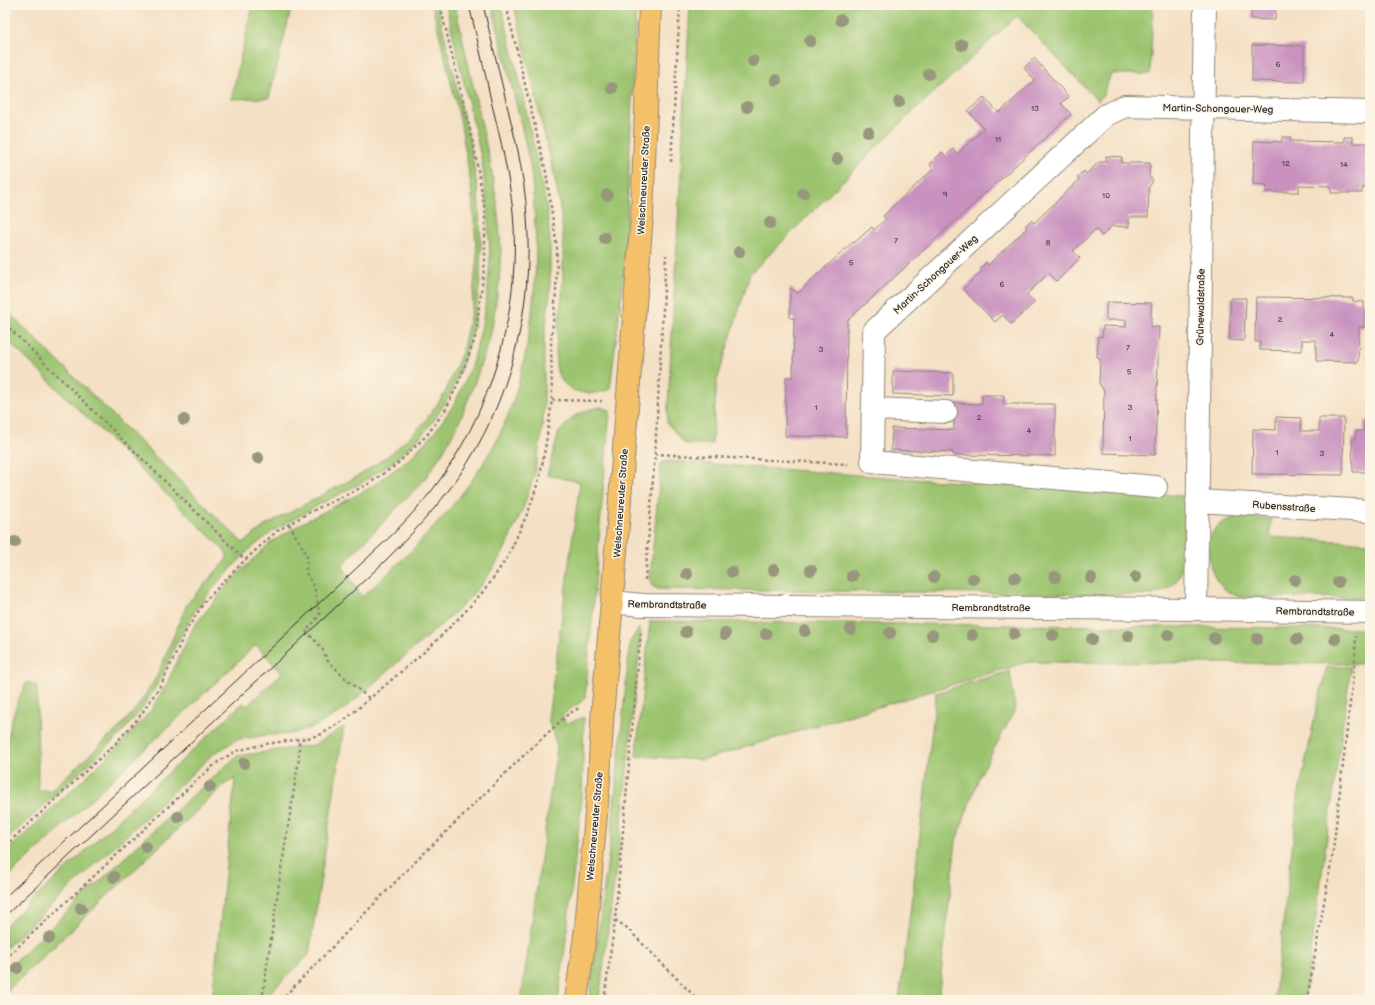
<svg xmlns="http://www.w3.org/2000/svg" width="1375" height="1005" font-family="'Balsamiq Sans',sans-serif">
<rect width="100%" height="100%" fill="#fcf5e5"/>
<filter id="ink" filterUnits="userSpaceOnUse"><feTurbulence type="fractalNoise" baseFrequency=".025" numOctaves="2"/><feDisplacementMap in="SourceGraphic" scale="8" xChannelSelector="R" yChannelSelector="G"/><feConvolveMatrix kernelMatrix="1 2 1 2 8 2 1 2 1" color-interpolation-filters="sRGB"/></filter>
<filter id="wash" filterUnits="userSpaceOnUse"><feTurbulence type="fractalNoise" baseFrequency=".012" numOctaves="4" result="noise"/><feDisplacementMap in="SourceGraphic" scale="16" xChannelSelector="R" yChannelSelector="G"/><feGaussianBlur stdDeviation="0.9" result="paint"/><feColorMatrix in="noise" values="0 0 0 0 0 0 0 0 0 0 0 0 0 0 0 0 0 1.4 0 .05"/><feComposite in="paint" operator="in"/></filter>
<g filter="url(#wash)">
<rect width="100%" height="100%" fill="#f4e0c4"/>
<path fill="#9cc46f" stroke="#64784d" d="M253,5H292L269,98L231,99Z
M432,5H437L470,143L478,193L481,247L480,280L474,326L463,362L452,391L435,419L420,437L392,462L363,482L320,504L273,531L249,550L219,581L196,609L176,644L159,682L141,710L120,735L5,841C5,789 0,729 27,682L37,686L38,789L50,791L120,727L138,706L156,678L187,604L227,559L226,552L5,338V309L243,543L266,525L360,475L393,452L422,425L444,395L462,352L472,308L477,255L471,185L460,119Z
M446,5H455L491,167L497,203L501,247L499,284L491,333L477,376L461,418L443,452L424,480L342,565L362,597C419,546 483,483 510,410C525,368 532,324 535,279C537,250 535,220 533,191C532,182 531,173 530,165C519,111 504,58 492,5H501L519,78L547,209L550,240V295L544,339V405L541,438L534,476L523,508L502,555L482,584L460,608L343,710L316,726L291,734L267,735L236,740L212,755L5,949V926L243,703L247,706L282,673L256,645L5,880V853L124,741L151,710L166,685L194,626L232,580L270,543L302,523L370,488L409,459L434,433L455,403L471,367L481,330L488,290L490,256L488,214L482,161Z
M514,5H636L626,239L622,291L610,389C590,397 568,395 558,374C552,360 561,310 562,293C563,283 563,273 563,263C565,217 554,172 543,129C534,87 524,46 514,5Z
M690,5H1153L1150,74H1111L1103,95L1098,101L1017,16L904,120L750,274L717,381L712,444H685L667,423Z
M601,407L610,410L585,699L562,715L566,724L584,717L582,798L565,948L558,1000H521L557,746L548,719L580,482L547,475L559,432L573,417L587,410Z
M669,461L927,480L1186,496C1185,509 1185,523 1185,537C1185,566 1184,587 1151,595L658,589L652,586L650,578L661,463Z
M1244,516L1271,519L1270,537L1370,543V598L1240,597C1219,591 1209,573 1209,552C1209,543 1209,535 1216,528C1223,520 1233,518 1244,516Z
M650,621L1370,629V664L1027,662L703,760L636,756Z
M639,628L641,634L620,838L599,1000H589L611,837L630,642Z
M1327,667H1351L1304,1000H1274L1298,798L1316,711Z
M1010,671L1015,710L979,777L956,841L938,1000H899L923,809L936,693Z
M344,727L309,955L262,1000H212L235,779L225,784L5,993V971L154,830L237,756L314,745Z"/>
<g id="blocks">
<path fill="#c991bf" d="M1252,5H1276L1275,20L1251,19Z
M1252,45L1304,46V82L1252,81Z
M1034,58L1069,97L1061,103L1071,114L847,321L846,437L785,436L786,377H793L794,318H790V288L798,293L853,242L854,243L872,227L874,230L886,219L883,216L933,169L930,164L942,152L946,156L953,149L957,154L984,129L968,111L984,97L999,113L1035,80L1024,68Z
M1282,137H1291L1290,141L1344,142V137H1353V143H1370V188H1362V193H1331V186L1299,185V192H1266L1267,185L1253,184L1254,141L1282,142Z
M1106,156L1122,157L1121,163H1150L1149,176L1153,181L1149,187L1148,217H1129V227L1112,226L1102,236L1096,229L1073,251L1080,258L1057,281L1049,273L1027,294L1035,302L1011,324L1003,315L995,322L963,289L982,271L980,269L986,262L988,265L1027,228L1025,226L1031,220L1034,223L1079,180L1077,177L1084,171L1086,174L1099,162H1106Z
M1256,297L1353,298V301L1364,302V328L1359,327L1358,362L1316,361V340H1302V351L1260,350V342H1255Z
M1231,298H1246L1244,341L1229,340Z
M1106,302L1151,303V327H1159L1155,455L1103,453L1104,391L1099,383L1100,358L1097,357L1098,336L1102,337L1103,326L1126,327V320H1106Z
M893,371L953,373V396L893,394Z
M982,395H1004L1003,404H1055V456L953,455V452L891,450L892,428L954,430V403L982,404Z
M1276,417L1301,418V431H1319V418H1344L1343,475L1252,474L1253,429L1276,430Z
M1364,421H1370V472H1353L1352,439H1355L1356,431H1364Z"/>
</g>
</g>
<g filter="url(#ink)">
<use href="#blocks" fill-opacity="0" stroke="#908678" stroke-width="1"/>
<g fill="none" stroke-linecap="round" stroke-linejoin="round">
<defs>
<path id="minor" d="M873,409L946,412
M1156,487L872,462L874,331L1106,115L1125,106L1370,112
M1197,501L1370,511
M612,602L643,605L1196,609L1370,612
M1196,609L1205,5"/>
<path id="major" d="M576,1000L586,928L599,780L603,705L612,602L638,266L642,215L650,5"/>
</defs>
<use href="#minor" stroke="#908678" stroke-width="24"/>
<use href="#major" stroke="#908678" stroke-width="24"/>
<path stroke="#908678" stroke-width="2.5" stroke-dasharray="3 3" stroke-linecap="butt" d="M671,162L680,5
M5,324L245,560
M552,400L602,401
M655,454L848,464
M289,524L307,555L306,573L314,586L320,615L306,631L322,648L327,660L345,678L370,699
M645,580L655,454L666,255
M5,846L115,744L140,716L162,683L187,629L205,601L245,560L277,531L310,512L367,485L396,465L427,435L446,409L460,379L475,338L485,262V211L474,147L440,5
M615,920L626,927L698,1000
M5,959L198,779L218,762L236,751L266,744L308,738L322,734L347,718L431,646L464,613L487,587L507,558L529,510L540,476L546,443L552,400L551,341L556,293L557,248L546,172L506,5
M262,1000L281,870L299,759V741
M281,1000L405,872L521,758L567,715L579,708
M604,1000L615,920L641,630
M1307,1000L1333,851L1355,660L1356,636"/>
<use href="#minor" stroke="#fff" stroke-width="22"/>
<use href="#major" stroke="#f4c16a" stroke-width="22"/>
<path stroke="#2b2b2b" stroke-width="1" d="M5,897L393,534C411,515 429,496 444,474C496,398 521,304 513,212C509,176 501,140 492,105C485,72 477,38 469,5
M5,916L383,563C410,536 437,508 459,476C510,402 534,307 527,217C526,195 522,173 518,151L483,5"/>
</g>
<g fill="#98967b">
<circle cx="841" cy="20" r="6"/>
<circle cx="810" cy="41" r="6"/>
<circle cx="962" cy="45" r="6"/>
<circle cx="753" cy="61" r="6"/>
<circle cx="929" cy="74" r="6"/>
<circle cx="776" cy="80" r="6"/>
<circle cx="612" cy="88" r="6"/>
<circle cx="899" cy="102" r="6"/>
<circle cx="747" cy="107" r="6"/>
<circle cx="868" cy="132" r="6"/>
<circle cx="837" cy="159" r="6"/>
<circle cx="803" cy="193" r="6"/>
<circle cx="607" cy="195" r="6"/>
<circle cx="770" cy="223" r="6"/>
<circle cx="605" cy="238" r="6"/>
<circle cx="739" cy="252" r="6"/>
<circle cx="184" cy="420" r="6"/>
<circle cx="258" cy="458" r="6"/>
<circle cx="15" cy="542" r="6"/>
<circle cx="774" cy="570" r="6"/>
<circle cx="811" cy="570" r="6"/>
<circle cx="732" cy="572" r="6"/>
<circle cx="687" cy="574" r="6"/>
<circle cx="852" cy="576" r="6"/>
<circle cx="934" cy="577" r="6"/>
<circle cx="1055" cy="577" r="6"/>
<circle cx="1136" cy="577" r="6"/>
<circle cx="1015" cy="578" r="6"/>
<circle cx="1091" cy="578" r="6"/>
<circle cx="973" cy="579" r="6"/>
<circle cx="1295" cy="580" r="6"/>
<circle cx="1338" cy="582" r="6"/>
<circle cx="851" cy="629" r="6"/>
<circle cx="805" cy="631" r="6"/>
<circle cx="686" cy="632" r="6"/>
<circle cx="890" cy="633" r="6"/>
<circle cx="725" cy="634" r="6"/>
<circle cx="766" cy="634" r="6"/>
<circle cx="1014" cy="634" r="6"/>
<circle cx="932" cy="635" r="6"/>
<circle cx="972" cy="635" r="6"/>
<circle cx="1053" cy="635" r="6"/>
<circle cx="1168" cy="635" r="6"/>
<circle cx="1128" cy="636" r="6"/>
<circle cx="1214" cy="638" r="6"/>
<circle cx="1092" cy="639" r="6"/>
<circle cx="1257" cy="639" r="6"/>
<circle cx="1297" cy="639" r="6"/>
<circle cx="1335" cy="639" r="6"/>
<circle cx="244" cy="763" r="6"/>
<circle cx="210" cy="787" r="6"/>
<circle cx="178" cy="817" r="6"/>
<circle cx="146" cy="847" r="6"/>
<circle cx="114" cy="877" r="6"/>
<circle cx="81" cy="908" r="6"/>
<circle cx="49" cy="938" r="6"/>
<circle cx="17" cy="968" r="6"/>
</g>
</g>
<g text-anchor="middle" stroke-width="3" stroke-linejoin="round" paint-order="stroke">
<g font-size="8" fill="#524450">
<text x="1278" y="67">6</text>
<text x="1035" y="111">13</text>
<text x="998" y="142">11</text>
<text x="1286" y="166">12</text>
<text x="1344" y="167">14</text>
<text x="945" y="197">9</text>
<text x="1106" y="198">10</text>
<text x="896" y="243">7</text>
<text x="1048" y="245">8</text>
<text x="851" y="265">5</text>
<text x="1002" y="287">6</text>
<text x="1280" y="322">2</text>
<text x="1332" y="337">4</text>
<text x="1128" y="350">7</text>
<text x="821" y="352">3</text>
<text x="1129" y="374">5</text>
<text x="816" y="410">1</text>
<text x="1130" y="410">3</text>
<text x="979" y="420">2</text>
<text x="1029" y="433">4</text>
<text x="1130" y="441">1</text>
<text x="1277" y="455">1</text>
<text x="1322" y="456">3</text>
</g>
<g font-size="10" fill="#2b2b2b" stroke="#fcf5e5">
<text transform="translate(1218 108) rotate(1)" y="4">Martin-Schongauer-Weg</text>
<text transform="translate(643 180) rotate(-87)" y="4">Welschneureuter Straße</text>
<text transform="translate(935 274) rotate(-43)" y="4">Martin-Schongauer-Weg</text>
<text transform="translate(1200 307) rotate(-89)" y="4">Grünewaldstraße</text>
<text transform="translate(620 503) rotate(-86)" y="4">Welschneureuter Straße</text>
<text transform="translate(1284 506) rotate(4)" y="4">Rubensstraße</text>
<text transform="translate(667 604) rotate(1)" y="4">Rembrandtstraße</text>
<text x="991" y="611">Rembrandtstraße</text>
<text transform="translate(1315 611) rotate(1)" y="4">Rembrandtstraße</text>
<text transform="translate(594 826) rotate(-85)" y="4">Welschneureuter Straße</text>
</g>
</g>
<rect width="1375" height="1005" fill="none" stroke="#fcf5e5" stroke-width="20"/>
</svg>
